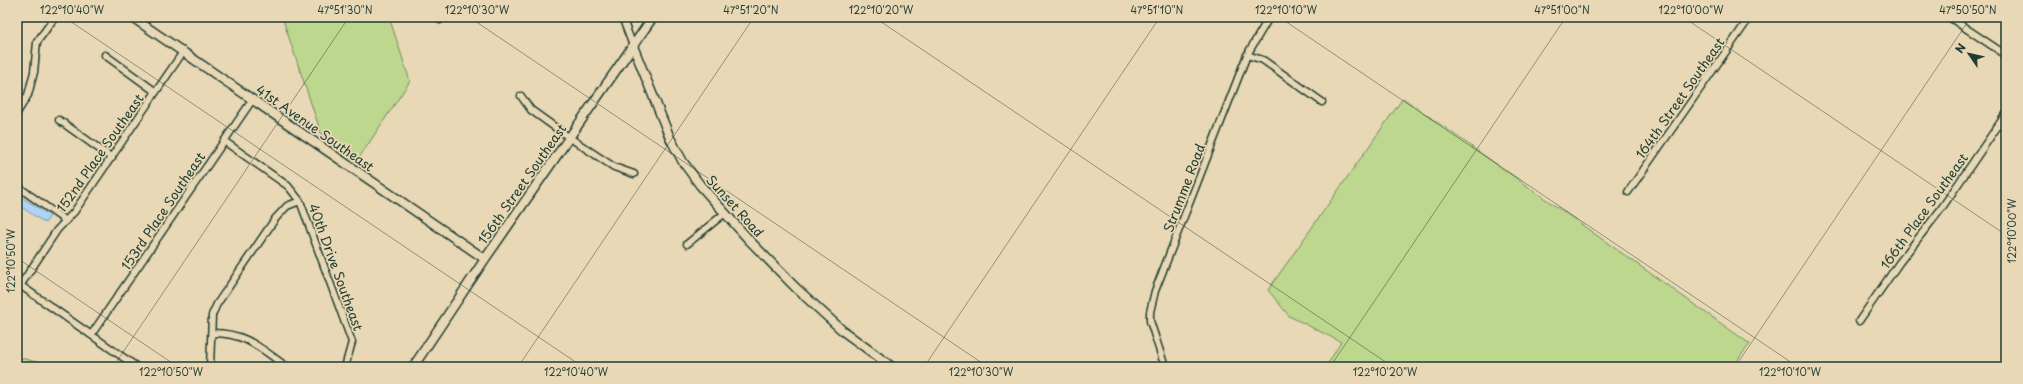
<svg xmlns="http://www.w3.org/2000/svg" width="2023" height="384" font-family="'Playpen Sans',sans-serif">
<rect width="100%" height="100%" fill="#e9d8b5"/>
<filter id="ink" filterUnits="userSpaceOnUse"><feTurbulence type="fractalNoise" baseFrequency=".025" numOctaves="2"/><feDisplacementMap in="SourceGraphic" scale="8" xChannelSelector="R" yChannelSelector="G"/><feConvolveMatrix kernelMatrix="1 2 1 2 8 2 1 2 1" color-interpolation-filters="sRGB"/></filter>
<g filter="url(#ink)">
<path fill="#bdd78e" stroke="#6e8a61" d="M282,17H389L410,81L355,164L333,149L323,139Z
M1403,98L1750,344L1732,367H1326L1341,342L1289,316L1268,290Z
M17,357L49,365L53,367H17Z"/>
<path fill="#afd4f8" stroke="#7598aa" d="M17,194L50,216L45,223L17,204Z"/>
<g fill="none" stroke-linecap="round" stroke-linejoin="round">
<defs>
<path id="minor" d="M622,17L633,46
M1949,17L2006,55
M440,20L441,17
M105,55L156,92
M1247,55L1263,60L1322,102
M521,96L531,110L570,138L614,167L634,174
M17,113L28,95L34,72L37,42L55,17
M59,120L112,158
M224,141L288,186L300,201L352,342L345,367
M17,186L66,221
M1628,192L1750,17
M687,244L725,213
M17,283L137,367
M20,286L57,230L74,212L183,52
M1859,321L1899,263L1941,209L2006,114
M213,333C246,333 260,348 287,367
M91,335L253,99
M210,367L212,315L217,304L275,219L287,206L300,201
M1165,367L1150,321V312L1155,291L1247,55L1267,21"/>
<path id="tertiary" d="M132,17L485,259
M633,46L670,138L683,162L700,185L750,241L796,288L843,331L892,367
M413,367L485,259L653,17"/>
</defs>
<use href="#minor" stroke="#1f3d34" stroke-width="9"/>
<use href="#tertiary" stroke="#1f3d34" stroke-width="11"/>
<use href="#minor" stroke="#e9d8b5" stroke-width="6"/>
<use href="#tertiary" stroke="#e9d8b5" stroke-width="8"/>
</g>
</g>
<path fill="none" stroke="#1f3d34" stroke-width="1" stroke-opacity="0.45" d="M64,17L583,367M469,17L988,367M874,17L1393,367M1279,17L1798,367M1683,17L2006,235M17,258L178,367M113,367L349,17M518,367L754,17M924,367L1160,17M1330,367L1566,17M1735,367L1971,17"/>
<g text-anchor="middle" stroke-width="3.5" stroke-linejoin="round" paint-order="stroke">
<g font-size="13" fill="#1f3d34" stroke="#e9d8b5">
<text transform="translate(1680 98) rotate(-55)" y="5">164th Street Southeast</text>
<text transform="translate(315 128) rotate(35)" y="5">41st Avenue Southeast</text>
<text transform="translate(100 153) rotate(-55)" y="5">152nd Place Southeast</text>
<text transform="translate(522 184) rotate(-55)" y="5">156th Street Southeast</text>
<text transform="translate(1184 188) rotate(-69)" y="5">Strumme Road</text>
<text transform="translate(735 206) rotate(48)" y="5">Sunset Road</text>
<text transform="translate(163 211) rotate(-56)" y="5">153rd Place Southeast</text>
<text transform="translate(1924 211) rotate(-54)" y="5">166th Place Southeast</text>
<text transform="translate(336 267) rotate(70)" y="5">40th Drive Southeast</text>
</g>
</g>
<rect width="2023" height="384" fill="none" stroke="#e9d8b5" stroke-width="44"/>
<g transform="translate(1969 54) rotate(304)" stroke="#e9d8b5" stroke-width="3" paint-order="stroke">
<path d="M0-3L7 15L0 10L-7 15Z" fill="#1f3d34"/>
<text y="-6" font-size="11" font-weight="bold" text-anchor="middle" fill="#1f3d34">N</text>
</g>
<rect x="22" y="22" width="1979" height="340" fill="none" stroke="#1f3d34" stroke-width="1.5"/>
<g font-size="10" text-anchor="middle" fill="#1f3d34">
<text x="72" y="14">122°10'40"W</text>
<text x="345" y="14">47°51'30"N</text>
<text x="477" y="14">122°10'30"W</text>
<text x="751" y="14">47°51'20"N</text>
<text x="881" y="14">122°10'20"W</text>
<text x="1157" y="14">47°51'10"N</text>
<text x="1286" y="14">122°10'10"W</text>
<text x="1562" y="14">47°51'00"N</text>
<text x="1691" y="14">122°10'00"W</text>
<text x="1968" y="14">47°50'50"N</text>
<text transform="translate(2012 231) rotate(-90)" y="4">122°10'00"W</text>
<text transform="translate(11 261) rotate(-90)" y="4">122°10'50"W</text>
<text x="171" y="376">122°10'50"W</text>
<text x="576" y="376">122°10'40"W</text>
<text x="981" y="376">122°10'30"W</text>
<text x="1385" y="376">122°10'20"W</text>
<text x="1790" y="376">122°10'10"W</text>
</g>
</svg>
